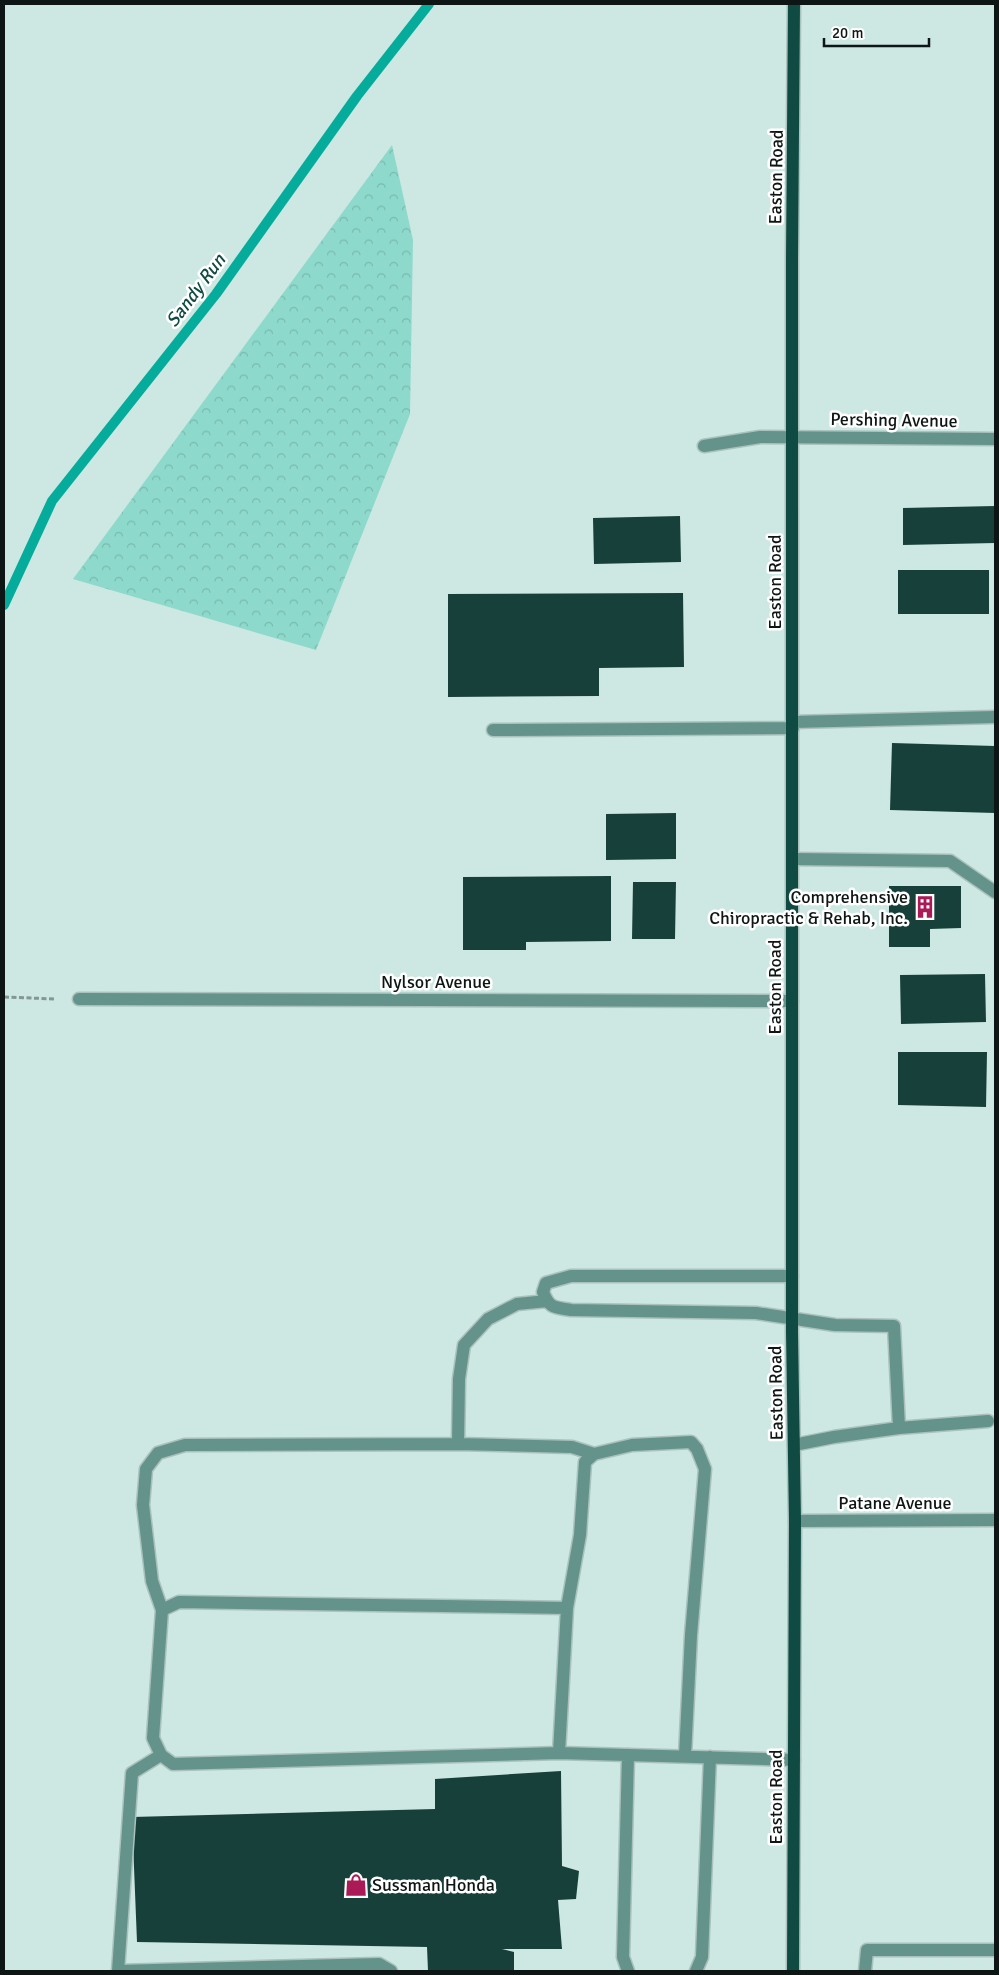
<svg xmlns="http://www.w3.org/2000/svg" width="999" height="1975" font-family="Signika,sans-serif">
<defs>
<pattern id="park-crowns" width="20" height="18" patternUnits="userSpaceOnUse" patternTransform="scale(1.25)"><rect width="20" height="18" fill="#8dd9cc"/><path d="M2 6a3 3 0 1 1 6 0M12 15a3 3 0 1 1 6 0" fill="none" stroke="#78baae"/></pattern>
</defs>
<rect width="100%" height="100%" fill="#cde7e2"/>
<path fill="url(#park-crowns)" d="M392,145L413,240L410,414L316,650L73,579Z"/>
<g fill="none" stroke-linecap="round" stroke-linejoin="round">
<path stroke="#05ac9b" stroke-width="10" d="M4,605L52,501L216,294L357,96L429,4"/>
</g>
<path fill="#17403a" d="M995,506V543L903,545V508Z
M680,516L681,562L594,564L593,518Z
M898,570H989V614H898Z
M683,593L684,667L599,668V696L448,697V594Z
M892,743L995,746V813L890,810Z
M676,813V859L606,860V814Z
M611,876V941L526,942V950H463V877Z
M633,882H676L675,939H632Z
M889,886H961V928L930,929V947H889Z
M985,974L986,1022L901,1024L900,975Z
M898,1052H987L986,1107L898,1105Z
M561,1771L562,1866L579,1871L576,1899L558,1900L562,1949H502L514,1952V1971H428L427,1947L137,1942L132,1817L435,1809V1779Z"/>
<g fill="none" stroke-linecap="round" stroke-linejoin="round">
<defs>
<path id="minor" d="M704,446L760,437L995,439
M793,722L995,717
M493,730L793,728
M793,859L950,861L995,892
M79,999L792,1001
M792,1276H571L546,1283L543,1292C550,1309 554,1307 571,1310L756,1313L835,1325L894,1326L899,1428L834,1437L794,1445
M547,1301L517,1304L488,1319L464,1345L459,1379L458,1444L572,1447L594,1454
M899,1428L988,1421
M795,1521L995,1520
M162,1610L152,1581L143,1505L146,1469L158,1453L185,1445L458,1444
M559,1753L567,1608
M161,1755L132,1773L118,1971L379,1964L391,1971
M685,1756L691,1635L705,1469L697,1449L691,1442L632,1445L594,1454L585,1462L580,1535L567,1608L179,1602L162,1610L153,1738L161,1755L173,1764L559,1753L794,1760
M628,1971L623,1957L628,1755
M696,1971L702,1957L710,1757
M865,1971L867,1950H995"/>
<path id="major" d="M793,1971L795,1521L792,1332V259L794,4"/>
</defs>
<use href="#minor" stroke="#aac1bd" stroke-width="15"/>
<use href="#major" stroke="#aac1bd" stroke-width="15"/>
<path stroke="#839793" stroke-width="3" stroke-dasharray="5 2.5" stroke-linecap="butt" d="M4,997L56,999"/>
<use href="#minor" stroke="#63938a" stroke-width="12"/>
<use href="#major" stroke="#0f4b43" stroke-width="12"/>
</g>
<defs>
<symbol id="building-bare" viewBox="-9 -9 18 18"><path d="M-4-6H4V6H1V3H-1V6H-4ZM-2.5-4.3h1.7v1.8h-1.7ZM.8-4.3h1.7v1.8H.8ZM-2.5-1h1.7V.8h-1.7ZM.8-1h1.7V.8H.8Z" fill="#a91a56" stroke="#fff" stroke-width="2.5" paint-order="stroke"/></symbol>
<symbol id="shop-bare" viewBox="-9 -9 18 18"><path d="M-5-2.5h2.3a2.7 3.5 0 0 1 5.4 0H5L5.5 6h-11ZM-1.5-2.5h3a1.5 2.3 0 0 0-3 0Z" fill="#a91a56" stroke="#fff" stroke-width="2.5" paint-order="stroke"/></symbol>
</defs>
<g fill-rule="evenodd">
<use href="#building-bare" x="909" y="891" width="32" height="32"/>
<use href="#shop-bare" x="340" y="1869" width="32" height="32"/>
</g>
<g text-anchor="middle" stroke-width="5" stroke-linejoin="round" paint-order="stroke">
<g font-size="18" fill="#0d1614" stroke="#fff">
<text transform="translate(776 177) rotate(-89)" y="6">Easton Road</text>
<text transform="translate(894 420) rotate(1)" y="6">Pershing Avenue</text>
<text transform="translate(775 582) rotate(-90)" y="6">Easton Road</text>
<text x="436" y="988">Nylsor Avenue</text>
<text transform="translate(775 987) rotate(-90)" y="6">Easton Road</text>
<text transform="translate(776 1393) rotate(-91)" y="6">Easton Road</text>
<text x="895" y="1509">Patane Avenue</text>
<text transform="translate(776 1797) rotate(-90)" y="6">Easton Road</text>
</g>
<g font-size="18" fill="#0d1614" stroke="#fff" text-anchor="end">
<text x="908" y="903">Comprehensive<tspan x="908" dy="21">Chiropractic &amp; Rehab, Inc.</tspan></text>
<text x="372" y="1891" text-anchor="start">Sussman Honda</text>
</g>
<g font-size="19" font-style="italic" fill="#114b43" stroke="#fff">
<text transform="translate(195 290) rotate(-53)" y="7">Sandy Run</text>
</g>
</g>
<rect width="999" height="1975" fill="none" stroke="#0d1614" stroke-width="10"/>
<path d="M824 38v8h105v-8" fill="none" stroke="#0d1614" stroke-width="2.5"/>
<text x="832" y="38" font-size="15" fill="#0d1614" stroke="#ffffff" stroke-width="4" paint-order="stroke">20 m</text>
</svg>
